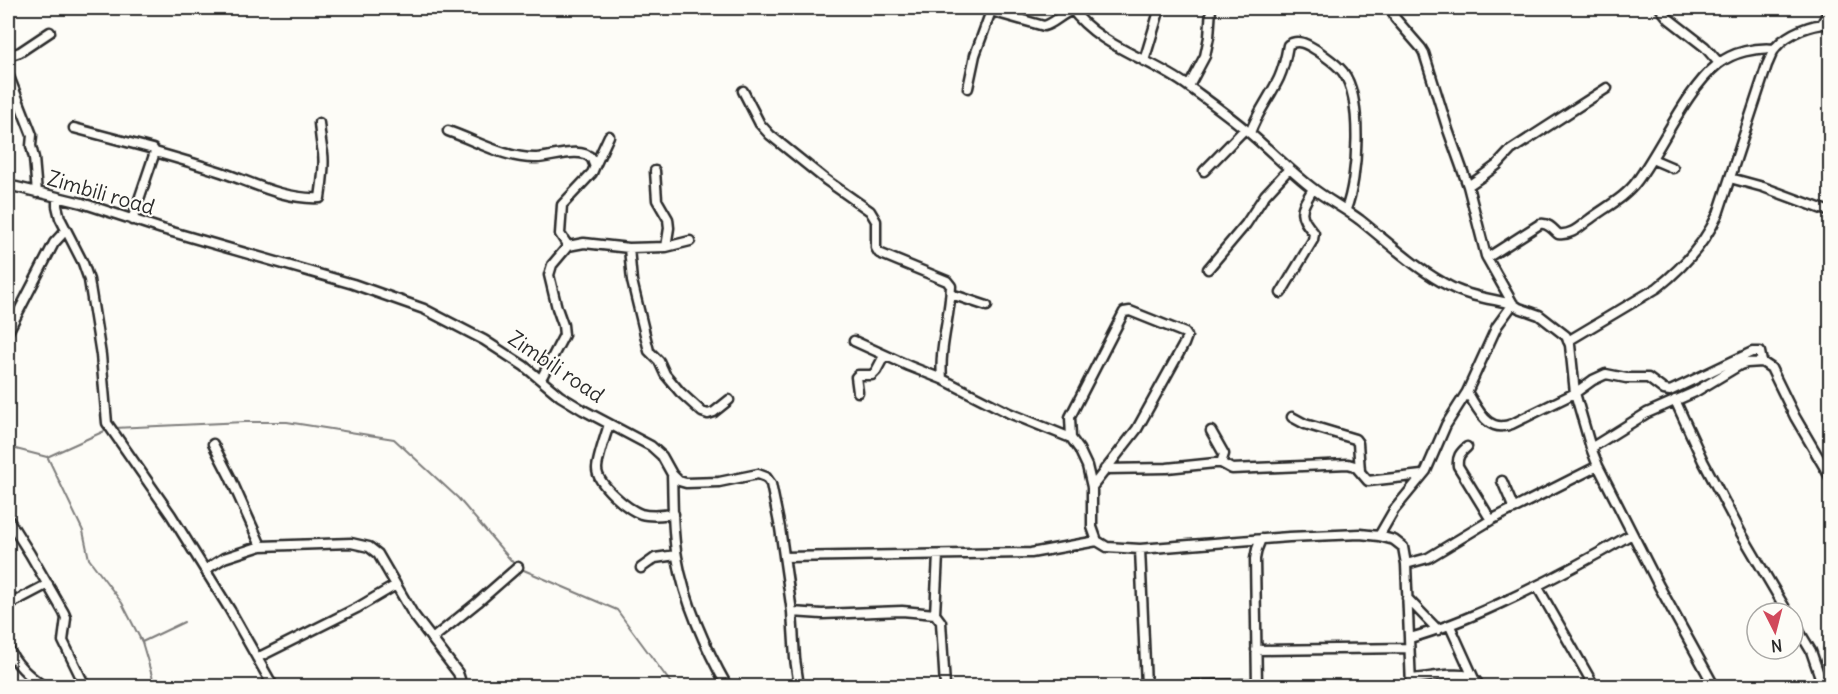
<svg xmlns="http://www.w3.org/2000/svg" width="1838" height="694" font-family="Delius,sans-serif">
<rect width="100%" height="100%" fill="#fdfcf7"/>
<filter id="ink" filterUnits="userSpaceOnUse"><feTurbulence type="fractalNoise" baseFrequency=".0167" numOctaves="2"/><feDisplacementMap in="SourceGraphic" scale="12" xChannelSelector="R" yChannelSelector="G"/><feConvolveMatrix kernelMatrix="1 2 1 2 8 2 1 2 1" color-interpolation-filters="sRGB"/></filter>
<g filter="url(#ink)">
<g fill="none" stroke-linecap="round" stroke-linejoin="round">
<path stroke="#7e7d7b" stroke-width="2" d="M114,428L244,422H287L394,439L458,498L515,565
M8,447L47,457L109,429
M48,458L83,531L89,559L122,603L142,642L155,686
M519,568L617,610L673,686
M142,642L184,622"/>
<defs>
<path id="minor" d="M980,8L1044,26C1055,23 1061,14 1073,10
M1071,8C1099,47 1150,58 1188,86C1207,100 1227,114 1246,130C1268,148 1288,169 1311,187C1326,199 1344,208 1360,220C1389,243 1417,270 1451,287C1470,297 1493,299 1513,304L1497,326L1467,392L1446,425L1426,471L1394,510L1379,536
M1392,8L1395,18L1421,48L1424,53L1448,130L1468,186L1486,256L1513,304L1519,308L1539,315L1566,336L1570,345L1575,393L1591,448L1598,466L1659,586L1714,686
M1660,8L1669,19L1705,47L1719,63
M1822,24L1830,8
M8,56L20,52L50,32
M1144,61L1160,8
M8,74L32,135L31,146L34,158L37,193
M1189,86L1205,56L1209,37L1211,8
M968,88L975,55L991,11
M743,91L760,124L770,135L826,180L870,211L876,221V248L879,253L947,281L951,286C950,318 939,347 942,379
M74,128L153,149L155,152L132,220
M448,131C477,141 506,159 537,158C550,158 581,146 591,158C593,160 593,164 595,166L592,173L562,205L560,234L568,246
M1250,133C1257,113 1270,97 1279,78C1284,67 1286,57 1288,45C1299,38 1308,45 1318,51C1326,57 1337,64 1343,72C1363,99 1358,179 1346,209
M155,152C176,158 197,164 218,171C251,182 284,200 320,198C322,183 325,167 323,153C321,143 320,134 319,123
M1652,159L1673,168
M595,166L609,136
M655,171L657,200L668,219L669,228L666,247
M1204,171L1245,129
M1730,178L1763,187L1830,212
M8,185L82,203L162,229L353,284L424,309L484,340L524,366L560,396L583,410L651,446L662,456L672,474L679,481L686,483L719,482L758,474L766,477L771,484L780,528L792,612L822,614L902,611L935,614L941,622L945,686
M1468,186L1481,177L1497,165L1511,150L1607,88
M57,197V206L60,218L83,263L89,280L101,355L107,423L171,515L230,610L273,686
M629,248L632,281L649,351L659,361L665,374L680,392L702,412L708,414L714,412L729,400
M1487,258L1540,224C1547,222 1553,229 1558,234C1572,236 1580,226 1590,219C1606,207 1626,197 1637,181C1663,146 1685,91 1718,64C1733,52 1756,47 1775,49
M1208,269L1246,224L1265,195L1289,169
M1281,293L1313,240L1314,233C1297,214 1300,210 1313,189
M951,294L987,306
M8,332L54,243L66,230
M854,341L909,366L942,379L1009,413L1071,438L1079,449L1087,466L1092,487V527L1097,541L1107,547L1140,549L1289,537L1360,534L1379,536L1394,540L1403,547L1406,564L1411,686
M1568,341L1657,288C1681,269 1705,243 1718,214L1767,65C1770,59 1772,52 1776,47C1788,33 1813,23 1830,24
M541,379L564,335L563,325L557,308L549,275L552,265L568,246L584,243L629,248L666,247L690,241
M858,392L856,377L858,375H872L876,371L884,356
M1467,392C1479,410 1487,434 1512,424L1575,393L1593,380L1606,374L1626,378H1648L1664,390L1670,391L1752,352H1760L1762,362
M1675,400L1703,461L1741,533L1788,613
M1292,417L1305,424L1355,439L1358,443L1360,471
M609,424C606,435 597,459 597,469C597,484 627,509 641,514C652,517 663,515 674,514
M1211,431L1224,454L1221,463
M1071,438L1070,417L1124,312L1130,311L1185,333L1187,336L1184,344L1137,429L1092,487
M213,444L230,477L261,546
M1467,447C1460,453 1457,457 1458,466L1491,520
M1591,448L1647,413L1695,392L1740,365L1747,363L1762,362L1771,368L1795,417L1830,477
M1105,469L1167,468L1215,463H1221L1232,469L1348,464L1355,466L1368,481L1422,475
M672,474C673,501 672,530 677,557C684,600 706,649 727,686
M1502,481L1514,509
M8,519L30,554L64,613L66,618L63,641L85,686
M1140,549L1146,686
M784,557L1031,553L1097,541
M1406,564L1428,558L1491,520L1598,466
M641,568L655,558L676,555
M205,570L224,558L261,546L351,543L369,547L378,554L413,614L458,673L460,679L458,686
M1537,586L1594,686
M1407,598L1438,630
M8,605L48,584
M792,612L795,659L799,686
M935,614L938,555
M1793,621L1811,651L1823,686
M1450,626L1474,679
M1410,638C1442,629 1471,617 1501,603C1547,582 1588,560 1632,534
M432,639L478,602L518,567
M8,647C15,664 28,675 43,686
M1256,650L1409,648
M257,658L357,608L396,585
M1411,679C1428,678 1453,672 1469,676C1475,678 1477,682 1479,686
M1148,686L1257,684
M1257,686L1255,559L1257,549L1261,539"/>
</defs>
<use href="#minor" stroke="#2b2b2b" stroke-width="13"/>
<use href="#minor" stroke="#fdfcf7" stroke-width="8"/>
</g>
</g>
<g text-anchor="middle" stroke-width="4.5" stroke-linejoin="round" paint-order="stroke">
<g font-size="21" fill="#2b2b2b" stroke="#fdfcf7">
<text transform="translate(101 193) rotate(16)" y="7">Zimbili road</text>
<text transform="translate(556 367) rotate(34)" y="7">Zimbili road</text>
</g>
</g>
<rect width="1838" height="694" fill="none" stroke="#fdfcf7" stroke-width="30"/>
<rect x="15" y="15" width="1808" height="664" fill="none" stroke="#2b2b2b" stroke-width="2" filter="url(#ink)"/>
<g transform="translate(1775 631) rotate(174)"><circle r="28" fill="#fdfcf7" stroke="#a9a8a5" stroke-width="1.5"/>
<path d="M0-4.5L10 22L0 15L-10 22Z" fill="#d1495b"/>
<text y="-9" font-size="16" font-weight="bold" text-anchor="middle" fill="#2b2b2b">N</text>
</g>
</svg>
